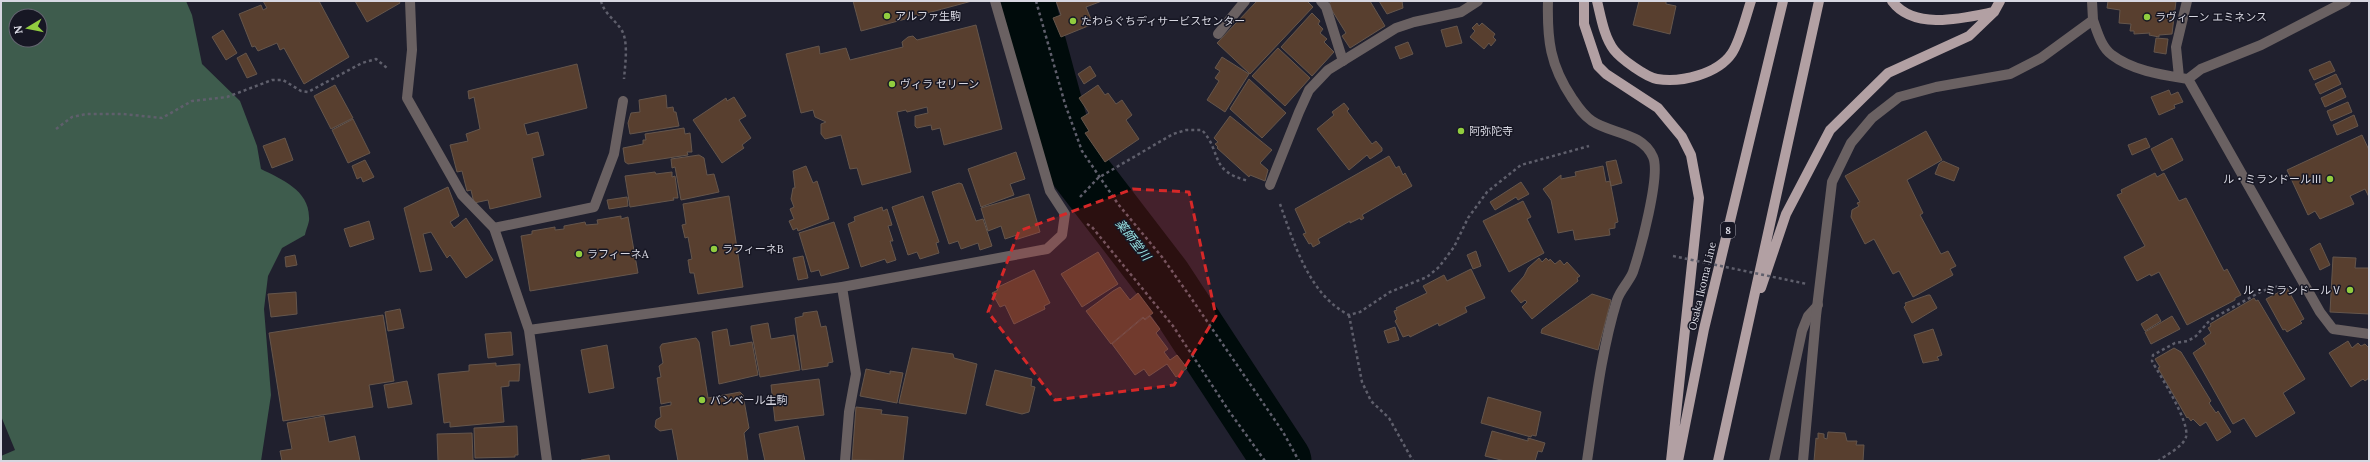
<svg xmlns="http://www.w3.org/2000/svg" width="2370" height="462" font-family="Lora,'Noto Sans JP',serif">
<rect width="100%" height="100%" fill="#20202e"/>
<path fill="#3e5c4d" fill-rule="evenodd" d="M1,1H186L192,15L202,64L240,101L257,146L261,169C281,179 309,190 309,217C310,222 306,229 305,235L282,248L268,276L264,309L271,395L261,461H1V456L15,450L1,416ZM16,16H40V40H16Z"/>
<g fill="none" stroke-linecap="round" stroke-linejoin="round">
<path stroke="#000b0b" stroke-width="59" d="M1025,1L1066,153L1162,278L1282,461"/>
</g>
<path fill="#583f2f" stroke="#65564c" d="M263,1H319L349,57L304,84L284,48L280,50L277,43L258,51L255,46L252,47L239,14L261,5L263,10L267,8Z
M355,1H399L400,3L367,22Z
M853,1H972L861,31Z
M1056,1H1102L1086,7L1093,24L1061,37L1053,18L1061,15Z
M1257,1H1307L1313,7L1250,74L1217,43Z
M1332,1H1370L1385,26L1350,48L1342,36L1346,33L1328,4Z
M1379,1H1402L1403,8L1387,14Z
M1639,1H1666V4L1676,6L1670,34L1633,25Z
M2108,1H2176L2172,34L2159,35V37L2149,35L2150,33L2134,34V31H2130L2131,24L2119,23L2120,10L2107,8Z
M1312,13L1320,21L1318,24L1323,29L1320,33L1327,39L1324,42L1334,52L1312,76L1281,47Z
M1477,23L1479,26L1482,23L1495,34L1493,37L1496,40L1491,46L1489,43L1484,49L1470,37L1475,31L1472,28Z
M976,25L1002,129L944,145L940,128L932,130L931,125L917,128L915,126V116L928,113L927,107L907,112L906,110L897,112L911,172L862,185L857,168L850,169L841,135L825,139L821,134V124L826,122L815,117L813,110L801,113L786,54L819,46L820,54L846,48L850,60L903,47L902,42L908,37L913,36L917,40Z
M1457,26L1462,43L1446,47L1441,30Z
M223,30L237,53L226,60L212,37Z
M2156,38L2168,39L2166,54L2154,52Z
M1408,42L1413,54L1400,59L1395,47Z
M1278,48L1310,78L1285,106L1252,76Z
M246,53L257,74L247,78L237,58Z
M1222,57L1249,74L1225,112L1207,100L1219,81L1215,78L1220,71L1215,68Z
M2330,61L2335,71L2314,80L2309,70Z
M577,64L587,108L524,124L527,135L538,132L544,155L532,158L541,197L490,209L488,200L474,203L471,190L467,191L462,171L457,172L450,145L468,141L466,134L480,129L474,97L469,99L468,91Z
M1090,66L1096,76L1084,84L1078,74Z
M2336,74L2341,84L2320,94L2315,84Z
M1249,79L1286,113L1262,138L1230,109Z
M335,85L353,118L331,129L314,96Z
M1098,85L1105,95L1108,93L1116,104L1122,100L1132,115L1126,120L1139,139L1105,162L1085,133L1089,131L1081,118L1089,113L1079,98Z
M2342,88L2346,97L2325,107L2321,98Z
M2169,90L2171,95L2178,92L2183,102L2174,105L2175,108L2159,115L2151,97Z
M666,95L667,108L673,107L674,112H676L679,126L630,134L628,123L631,113L640,112L639,100Z
M734,97L746,116L739,120L751,138L742,145L744,148L722,163L693,120L726,98L727,101Z
M2348,102L2352,112L2331,121L2327,111Z
M1344,103L1349,109L1347,111L1372,144L1376,141L1382,148V151L1370,159L1367,155L1349,170L1317,129L1334,115L1332,112Z
M2354,115L2358,126L2337,135L2333,125Z
M1230,116L1272,150L1260,163L1268,170L1265,181L1250,175L1249,177L1217,148L1218,147L1215,144L1218,142L1214,138Z
M353,119L370,153L348,163L332,130Z
M684,128L685,134L690,133L692,152H687L688,155L628,164L625,162L623,148L643,144V140H646L645,134Z
M1926,131L1942,160L1907,180L1923,213L1920,215L1941,254L1948,251L1956,266L1950,269L1953,275L1913,297L1899,271L1893,274L1874,239L1865,244L1851,217L1852,210L1859,206L1857,203L1860,202L1845,176Z
M2362,135L2369,150V197L2365,189L2350,196L2354,204L2320,219L2315,211L2308,215L2287,170Z
M285,138L293,160L272,168L263,146Z
M2146,138L2150,147L2132,155L2128,145Z
M2172,138L2183,160L2162,171L2151,149Z
M1016,152L1025,179L1010,184L1014,195L981,207L968,169Z
M699,155L704,158L707,175L714,174L719,192L681,200L675,167L672,168L671,159Z
M1389,156L1396,168L1399,166L1403,175L1405,173L1412,186L1362,215L1364,218L1361,220L1360,218L1350,223V221L1318,239L1320,243L1313,247L1311,243L1309,244L1303,234L1306,233L1295,209Z
M365,160L374,177L363,182L361,177L357,179L352,166Z
M1616,160L1622,183L1611,186L1606,162Z
M1943,161L1959,168L1954,181L1935,174L1939,164Z
M806,166L813,183L817,181L829,219L798,231L797,228L793,230L789,221L794,219L790,209L794,207L791,199L793,188H795L793,171Z
M1603,166L1606,182L1610,181L1618,222L1615,223V228L1609,229L1610,235L1575,240L1573,230L1558,233L1551,200L1543,189L1561,175V179L1576,176L1575,172Z
M655,172L656,174L672,172V177L675,176L678,198H673L674,200L630,207L625,176Z
M2155,173L2157,177L2164,173L2179,201L2186,198L2224,271L2227,269L2241,295L2235,298V300L2187,325L2159,272L2151,276L2150,274L2137,281L2124,257L2145,246L2117,195L2122,193L2121,190Z
M1521,182L1529,194L1518,200L1516,197L1495,210L1490,202Z
M959,183L962,184L976,221L983,219L992,246L980,250L978,243L961,249L958,241L949,244L932,192Z
M448,187L459,216L450,222L454,228L466,218L493,260L466,278L450,255L447,258L431,232L423,234L432,270L420,272L404,208Z
M1029,194L1040,232L1018,239L1017,235L1005,239L1001,226L988,231L981,208Z
M729,196L743,287L698,294L694,273H690L688,260L692,259L688,237L685,238L682,225L686,224L683,204Z
M923,196L939,242L936,243L939,253L920,259L917,252L908,255L892,207Z
M627,197L628,206L609,209L607,200Z
M1523,201L1531,217L1527,219L1544,253L1509,272L1483,221Z
M882,207L883,211L887,209L892,225L888,226L893,241H890L896,260L887,263L885,259L861,267L848,224L855,221L854,217Z
M621,216V219L628,217L638,273L530,291L521,236L532,234V231L555,227V230L564,229V226L585,222L586,225L598,224L597,220Z
M369,221L374,239L350,247L344,229Z
M834,222L849,268L821,276L819,270L811,272L799,233Z
M2320,243L2330,265L2320,270L2310,249Z
M1476,251L1481,266L1473,269L1467,255Z
M1098,252L1118,284L1082,307L1061,274Z
M295,255L297,265L286,267L285,257Z
M803,256L808,278L798,280L793,258Z
M2333,257L2356,258L2355,268H2369V314L2330,312Z
M1539,258L1542,262L1546,258L1549,261L1550,259L1555,264L1560,260L1564,265L1567,262L1580,276L1577,278L1578,281L1532,319L1522,307L1527,302L1525,300L1521,303L1511,291L1524,276L1528,268Z
M1471,269L1485,298L1465,307L1467,312L1439,326L1438,323L1410,337L1409,335L1403,337L1395,321L1397,319L1394,311L1397,310L1396,308L1427,293L1423,286L1444,275L1447,281Z
M1034,270L1050,303L1044,306L1045,309L1014,324L1005,305L1000,307L992,293L998,290L996,288Z
M1120,287L1130,300L1138,293L1153,313L1145,319L1143,317L1111,344L1086,311L1113,291Z
M2287,288L2304,319L2300,321L2302,323L2287,332L2285,329L2283,330L2266,299Z
M296,292L297,314L271,317L268,294Z
M1592,294L1611,300L1598,350L1541,333L1542,329Z
M1928,295H1930L1937,308L1912,323L1904,307L1906,305L1905,303Z
M2254,298L2256,301L2258,300L2305,379L2283,393L2295,413L2256,437L2244,418L2233,424L2193,353L2206,344L2203,339L2211,333L2208,328L2211,326L2210,324Z
M400,309L404,328L388,331L385,312Z
M817,311L821,327L826,326L833,362L828,363V366L802,370L795,318L803,316V313Z
M2157,314L2161,321L2145,331L2141,324Z
M383,315L394,381L369,385L373,407L283,421L269,333Z
M1150,316L1160,329L1156,333L1168,349L1164,352L1170,360L1177,355L1187,368L1176,377L1167,364L1149,376L1144,369L1135,375L1112,344L1143,318L1145,320Z
M2172,316L2180,329L2151,344L2145,332Z
M768,323L771,339L794,335L800,370L760,377L751,329V326Z
M1395,327L1399,340L1388,343L1384,331Z
M727,329L730,346L752,342L758,375L719,384L712,332Z
M1933,329L1942,355L1937,357L1939,360L1923,363L1914,335Z
M511,332L513,355L488,358L485,334Z
M696,338L699,342L708,398L740,392L743,395L749,428L744,433L748,461H678L672,429L660,431L655,427L656,420L661,417L660,407L671,405V402L661,404L657,378L661,377L659,366L663,363L660,347L662,344Z
M2348,341L2352,348L2358,343L2361,346L2365,344L2369,348V378L2365,381L2363,379L2351,387L2329,353Z
M607,345L614,388L589,393L581,350Z
M912,348L953,354L954,358L977,364L966,414L899,403Z
M2174,348L2181,352L2211,401L2209,403L2216,413L2218,411L2231,432L2217,441L2206,422L2200,426L2193,419L2191,421L2188,417L2187,418L2158,368L2160,367L2155,359Z
M496,363V366L520,364L519,381H509V386L501,387L504,422L450,427V422L444,423L438,374L469,371V365Z
M866,369L890,374V371L903,373L897,403L860,396Z
M995,370L1032,379L1031,386L1035,387L1029,412L1022,414L986,405Z
M819,379L824,415L775,421L771,385Z
M407,381L412,404L388,408L384,385Z
M1488,397L1541,412L1536,436L1532,435L1531,437L1481,423Z
M856,407L882,410L881,414L908,417L903,461L852,460Z
M324,416L329,442L355,436L360,461H282L280,451L292,449L287,423Z
M517,426L518,455H515V457L475,458L474,428Z
M798,426L805,461H765L759,434Z
M1492,431L1528,441V438L1545,443L1542,452L1538,451L1535,461H1505L1485,456Z
M1828,432L1845,433L1847,441H1857L1856,445H1864L1863,461H1814L1816,438L1818,439V433L1824,434V438L1827,439Z
M472,433L473,460L480,461H438L437,434Z
M609,455L610,461H581V460Z"/>
<g fill="none" stroke-linecap="round" stroke-linejoin="round">
<path stroke="#5f5f6c" stroke-width="2.5" stroke-dasharray="3 3" stroke-linecap="butt" d="M601,1C604,13 614,19 621,29C629,41 625,65 624,79
M1036,1L1065,104L1082,151L1118,204L1162,257L1189,295L1283,432L1299,461
M56,129L72,117L86,114H123L162,118L192,101L227,97L272,80H283L301,91L308,92L362,63L376,59L387,68
M1080,197L1098,178L1173,134L1186,130H1202C1223,153 1208,171 1249,181
M1280,204C1294,243 1309,295 1349,315L1360,312L1390,292L1427,277L1439,267L1454,247L1468,218L1487,192L1521,165L1589,146
M1087,224L1092,227L1173,326L1229,411L1265,461
M1349,315L1362,382L1371,401L1389,418L1413,461
M2158,461C2166,455 2183,447 2186,437C2190,421 2160,376 2152,361L2153,355L2175,343L2188,341L2196,336L2210,320L2262,291L2279,286"/>
<path stroke="#6a6162" stroke-width="10" d="M1321,1L1326,7L1343,61
M1218,34L1245,1
M494,228L594,207L614,154L623,101
M842,287L856,374L849,412L845,461
M1774,461L1802,331L1808,316L1818,305"/>
<path stroke="#6a6162" stroke-width="10" d="M410,1L412,50L407,98L462,195L494,228L529,330L547,461
M1548,1C1547,40 1550,65 1572,98C1578,107 1583,115 1592,121C1611,134 1642,132 1653,157C1661,175 1640,251 1633,272C1629,282 1620,290 1617,300C1601,352 1595,408 1587,461
M2093,20C2097,31 2101,47 2112,55C2133,71 2163,75 2188,79L2201,69L2261,45L2346,1
M2179,77L2176,47L2187,1
M2188,79L2320,312L2333,329L2369,334
M1270,185L1299,112L1309,90L1328,70L1396,28L1414,22L1461,12L1478,1
M529,330L842,287L1047,249L1062,235L1065,214L1050,191L995,1
M1803,461L1816,316L1832,182L1851,143L1872,118L1899,97L1936,87L2010,74L2041,58L2093,20L2092,1"/>
<path stroke="#b2a0a3" stroke-width="10" d="M1584,1V24L1598,66L1606,74L1658,108L1682,137L1691,155L1699,198L1671,461
M1597,1C1601,17 1604,37 1614,50C1621,59 1646,77 1657,79C1681,83 1718,74 1732,53C1740,41 1746,16 1751,1
M1892,1C1914,31 1964,18 1994,12
M1761,288L1786,214L1830,130L1888,73L1969,36L1994,12L2000,1
M1678,461L1704,329L1783,1
M1718,461L1819,1"/>
<path stroke="#5f5f6c" stroke-width="2.5" stroke-dasharray="3 3" stroke-linecap="butt" d="M1673,256L1807,284"/>
</g>
<path fill="#d62828" fill-opacity="0.2" stroke="#d62828" stroke-width="3" stroke-dasharray="8 5" stroke-linejoin="round" d="M1133,189L1189,192L1216,316L1174,385L1055,400L988,312L1019,231Z"/>
<g fill="#91cd3f" stroke="#171724" stroke-width="1.5">
<circle cx="887" cy="16" r="4"/>
<circle cx="2147" cy="17" r="4"/>
<circle cx="1073" cy="21" r="4"/>
<circle cx="892" cy="84" r="4"/>
<circle cx="1461" cy="131" r="4"/>
<circle cx="2330" cy="179" r="4"/>
<circle cx="714" cy="249" r="4"/>
<circle cx="579" cy="254" r="4"/>
<circle cx="2350" cy="290" r="4"/>
<circle cx="702" cy="400" r="4"/>
</g>
<g text-anchor="middle" stroke-width="3" stroke-linejoin="round" paint-order="stroke">
<rect fill="#171724" stroke="#9d9da8" stroke-width="1" x="1721" y="222" width="14" height="16" rx="3"/>
<g font-size="10" font-weight="bold" fill="#d7d7e1">
<text x="1728" y="234">8</text>
</g>
<g font-size="11" fill="#d7d7e1" stroke="#171724" text-anchor="start">
<text x="895" y="20">アルファ生駒</text>
<text x="2155" y="21">ラヴィーン エミネンス</text>
<text x="1081" y="25">たわらぐちディサービスセンター</text>
<text x="900" y="88">ヴィラ セリーン</text>
<text x="1469" y="135">阿弥陀寺</text>
<text x="2322" y="183" text-anchor="end">ル・ミランドールⅢ</text>
<text x="722" y="253">ラフィーネB</text>
<text x="587" y="258">ラフィーネA</text>
<text x="2342" y="294" text-anchor="end">ル・ミランドールⅤ</text>
<text x="710" y="404">バンベール生駒</text>
</g>
<g font-size="11" fill="#d7d7e1" stroke="#171724">
<text transform="translate(1702 286) rotate(-77)" y="4">Osaka Ikoma Line</text>
</g>
<g font-size="12" font-style="italic" fill="#9ae4e4" stroke="#171724">
<text transform="translate(1133 240) rotate(52)" y="4">薬師堂川</text>
</g>
</g>
<rect width="2370" height="462" fill="none" stroke="#d7d7e1" stroke-width="4"/>
<g transform="translate(28 28) rotate(260)"><circle r="19" fill="#171724" stroke="#646470"/>
<path d="M0-3L7 15L0 10L-7 15Z" fill="#91cd3f"/>
<text y="-6" font-size="11" font-weight="bold" text-anchor="middle" fill="#d7d7e1">N</text>
</g>
</svg>
